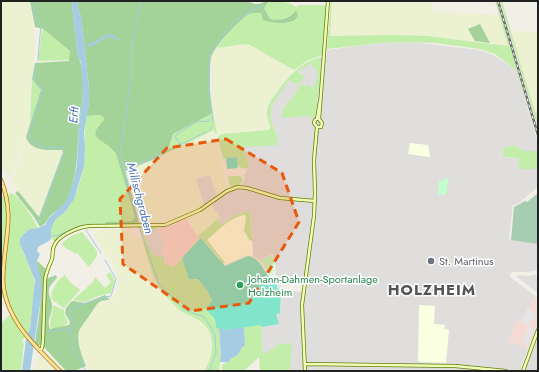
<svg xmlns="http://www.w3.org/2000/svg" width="539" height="372" font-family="Jost,sans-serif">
<rect width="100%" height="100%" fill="#f2efe7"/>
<path fill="#dfdedd" d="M412,42L479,50L494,55L516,70L538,143V151H523L519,147L517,149L514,145L503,148L508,158H519L518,169H538V187L519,203L513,205L509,239L538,244V270L528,272H512L509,276L535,296L521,321L518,319L508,341L528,349L521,366V371H260V357L263,354L261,327L279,324L275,313H280L281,290H286L303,292L305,279L276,276L275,260L273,254L259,260L253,256L252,240L235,215L222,225L219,220L220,217L211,204L227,192L241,187L245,178L244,176L249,166L244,147L274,144L277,135L271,121L270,115L272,105L289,79L298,85L302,74L298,71L315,61L326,59L327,50L381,43Z
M210,174L217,197L204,206L196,178Z
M143,227H158L165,247L162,248L165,260L164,262L153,266L140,231L141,228Z
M538,274V293L517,277L519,275L528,276Z
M538,332V371H523Z"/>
<path fill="#f3dad5" d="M186,217L190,225L201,238L172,268L164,262L165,259L162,248L165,247L158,227L166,226Z
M535,296L538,298V325L528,349L508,341L517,319L521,321Z"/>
<path fill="#ebd8e5" d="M497,1H500L538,128V139Z"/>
<path fill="#fbffe2" d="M410,143L428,145L430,156L429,157L408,154Z
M250,211L253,256L247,255L224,265L201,238L222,225L235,215Z
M419,305L435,306L434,324L445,325L444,329L449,330L446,363L421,362L418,361Z"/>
<path fill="#ebf1d1" d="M1,1H29L36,42L31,83L29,124L11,178L1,167Z
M332,1H429L433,11L499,15L508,46L490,43L480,24L468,29L475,41L407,35L330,36Z
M511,31L538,32V113L535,112Z
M246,44L250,45L294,70L285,79L268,103L265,113L269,125L267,129L217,134L211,103V56L217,48Z
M214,130L228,189L217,197L210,175L196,178L204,206L169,222L168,221L159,223L139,222L124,171L157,158Z
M26,137L28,142L41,149L62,150L63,152L39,218L12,182Z
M211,205L220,217L216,222L198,236L186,218Z
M130,229V238L141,236L159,287L188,315L203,323L208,330L212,340V346L211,355L204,371H92L88,368L81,352L79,337L80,330L94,310L97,304L100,302L111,301L113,299L119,284L117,272L109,259L104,253L94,233L97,230Z
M39,356L48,366L57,371H34Z"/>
<path fill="#c3eeaa" d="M269,1C279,1 288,1 296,7L298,5H323L326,6L322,55L305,62L294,70L250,45L245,44L217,48C224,38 240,17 251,13C254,13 258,13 261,13L263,20L288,23L294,13C286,19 280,21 270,19L264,8Z
M331,1H332L330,36L393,35L427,36L508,46L495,1H497L538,142L516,70L495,54L480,49L436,43L412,42L381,43L327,49Z
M500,1H502L535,112L538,114V128Z
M42,29L47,32L70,51V60L38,61Z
M321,57L322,60H320V75L315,116L313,118L306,116L282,118L283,110L302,84L305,87L307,84L311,87H314C315,78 322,72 312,66V63L298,71L304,77L298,85L289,80L272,105L271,110V121L277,135V145L244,147L249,166L247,169L239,167V165H237L236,157L223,159L218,138V136L222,134L266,130L270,129C271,123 265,118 267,111C268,103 272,98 277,92C288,76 301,62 321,57Z
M32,79L42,90L29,126L30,121Z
M213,113L217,134L216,135L214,130L157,158L169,147L173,134Z
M98,115L103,116L104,120L97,127V138L113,149L116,154L135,217L132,221L106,222L105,224C94,224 83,224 73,229C66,232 61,240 54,241C47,236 51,224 56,219C59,216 63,214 66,211C70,207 72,200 75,195C81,182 85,164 85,150C85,137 84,130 86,116Z
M514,145L517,148L519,147L523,151H538V169H518L519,158L503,157V148Z
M229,176H240L243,179L240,185L230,187L228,177Z
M11,193C19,195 34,220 38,228C30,228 19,234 21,245C22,255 32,268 34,280C37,291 31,316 30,329L28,336C19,322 9,308 6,292C2,270 8,248 10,227C11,216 9,206 8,195Z
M4,196H5C10,224 2,248 2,275C2,282 4,290 5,297H1V197Z
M250,211L252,240L250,241L244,231L246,218L245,215C232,216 217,231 207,240L225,263L222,264L219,261L220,259L203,240L183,257L200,238L198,236L218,219L222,225L235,215Z
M156,227V230H146L144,233C147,241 149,249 155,257L163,256L164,262L172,268L182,258L190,279H196L207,290L212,300L210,313L216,323V328H219L221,354L219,371H204C214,356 217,332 200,321C193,316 184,314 178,309C172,303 166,296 161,290C152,278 148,258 143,244L145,242L141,228Z
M82,232L97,251V256L89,267L77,253L75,254L70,250H68L61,244L71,236Z
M110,272L115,281L111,293L99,296L85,302L73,300L93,282L95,277L105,288L111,282L106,275Z
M65,275L70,282L80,290L64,308L55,302L51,298C52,288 57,280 65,275Z
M53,305L64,310V314L68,322C65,327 58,328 52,329L50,326Z
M11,314L26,337L22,340L24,344L21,371H1V323Z
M261,325L263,354L261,356L280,344L292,343L290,371H260L259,357L244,371H222V365L226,362H229L231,358C240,357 239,349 245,345L244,327Z"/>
<path fill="#a3d399" d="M30,1H73L72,5L78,56C88,79 81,104 79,127C77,148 78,166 72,187C70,192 69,198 66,202C63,208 55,211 50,216C46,221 46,224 40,227L34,217L15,193L18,191L39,217L63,152L62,150C48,150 31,152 26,137L41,90L32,79L35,63L69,61L70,51L47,32L43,29L35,27Z
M77,1H249C253,5 261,5 265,1H269L264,8L270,19C280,21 290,19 296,10L298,15L295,20C284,25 274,23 263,20L261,13C258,13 254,13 251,13C242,16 212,49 211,58C208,74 210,97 213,113L173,134L169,147L157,158L125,171L139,223L134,224H105L106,222L132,221L135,217L116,154C106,138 83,141 104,120L103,116L98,115L86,116L89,103V88L81,16L79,12Z
M480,24L490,43L475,41L468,29Z
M37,261L46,269C40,291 44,319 42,343L39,346L35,343C39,315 45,291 36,263Z
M56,275L57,278C54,281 50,285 49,289C48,295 51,299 52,304C53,313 46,321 50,329L69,325L70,322L65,313L66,308L70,303L73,301L85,303L105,295L110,300C96,300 98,304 91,313C88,318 83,324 80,329C75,340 82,356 86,366L74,371H66L44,347L45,335L46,279Z"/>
<path fill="#a6ccb1" d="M538,193V244L511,240L514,207L525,201L527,202Z"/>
<path fill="#c2fdce" d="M449,178L446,195L438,194L439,181Z
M271,255L274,260L273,275C267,273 265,265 260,260Z"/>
<path fill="#80e5cb" d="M237,157L238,168L227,169L226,158Z
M201,238L225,266L248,256C258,258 261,266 267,274C272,280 278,279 277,288L281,290L280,313L276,314L279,324L261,327V325L227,330L216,328C217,320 212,315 206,310L212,300L207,290L197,279H189L182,258Z"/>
<path fill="#e5e5e5" d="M278,278L297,279L298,284H282L280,288H277Z
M528,308L536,314L529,325L532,326L531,329L534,330L528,345L522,342L529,326L521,321Z"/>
<path fill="#a5cce2" d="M73,1H77L79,12L81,16L89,88V103L84,132L85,148L84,166L74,199L66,211L55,220L51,229V239L49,241L38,247L37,251L40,254L36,263L40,275L42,291L30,371H22L26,339L30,329L35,280L20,244V239L24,234L30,229L38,228L45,225L49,218L66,202L74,180L77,165L79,125L83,95L81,62L78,57L72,5Z
M110,34L117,37L121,41L110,37H107L91,47L86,45V44C96,43 100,36 110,34Z
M244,327L245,345C239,349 240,357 231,358L229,362H220L221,354L219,328L227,330Z"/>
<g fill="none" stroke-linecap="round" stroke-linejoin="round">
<path stroke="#a5cce2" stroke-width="1" d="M35,1L34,15L41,24L38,60
M37,63L33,79L42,90L29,136L30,140C39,148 50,149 62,147L64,149V152L39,221V223
M213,123L209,91L210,55L222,36L235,22L252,10L263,5
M210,130L212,126
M181,145L175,137L176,135L196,122L208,121L210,119
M125,170L158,156L206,132
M139,224L120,153L131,79V52L141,1
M139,227L159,284L185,310L204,317L212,329L215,336L216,353L209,371
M86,230L101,253
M49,236C61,238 72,226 84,225
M36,331L41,332
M47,332C54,331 63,327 70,331
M87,371L84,368L80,360L72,351L74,341C68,335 72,328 74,322L69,315L72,308L101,298L111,296L116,279L105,260"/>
<defs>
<path id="secondary" d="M317,127H321L322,123L319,119L328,1
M317,127L314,123L315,120L317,119L320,101
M40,351L42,348L43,341L45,280C46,272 49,266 52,259C53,255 52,250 54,246C58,235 79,227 89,226L165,225L200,210L227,191L238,187L247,188L280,198L315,201
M305,364L455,366L506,371
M305,371L302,305L314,216L315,193L314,160L317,127
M523,371L538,330"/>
<path id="primary" d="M1,180C16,217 3,243 3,280C4,318 35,346 60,371"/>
</defs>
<use href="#secondary" stroke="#617f00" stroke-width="4"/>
<use href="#primary" stroke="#9d7d00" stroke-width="4.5"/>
<use href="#secondary" stroke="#f1feb9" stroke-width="2.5"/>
<use href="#primary" stroke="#ffe19e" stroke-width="3"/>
<defs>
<path id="rail" d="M498,1L538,135"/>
</defs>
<use href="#rail" stroke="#6f6f6f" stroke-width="2.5"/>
<use href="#rail" stroke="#fff" stroke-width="1" stroke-dasharray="3" stroke-linecap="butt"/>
</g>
<path fill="#e8590c" fill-opacity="0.2" stroke="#e8590c" stroke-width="3" stroke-dasharray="8 5" stroke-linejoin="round" d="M226,139L282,173L299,222L249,303L191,311L123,264L120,199L167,148Z"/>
<circle fill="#6b7280" stroke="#fff" stroke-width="1.5" cx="431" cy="261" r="4"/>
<circle fill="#2e9e5b" stroke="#fff" stroke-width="1.5" cx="240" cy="285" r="4"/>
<g text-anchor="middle" stroke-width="3" stroke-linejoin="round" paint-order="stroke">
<g font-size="11" fill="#5b616d" stroke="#fff" text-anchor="start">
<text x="439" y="265">St. Martinus</text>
</g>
<g font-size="11" fill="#27864d" stroke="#fff" text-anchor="start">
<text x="248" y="283">Johann-Dahmen-Sportanlage<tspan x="248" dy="13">Holzheim</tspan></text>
</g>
<g font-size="12" font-style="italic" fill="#4570b8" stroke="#fff">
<text transform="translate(74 115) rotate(-85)" y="4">Erft</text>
<text transform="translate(140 198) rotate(75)" y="4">Millischgraben</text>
</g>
<g font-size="15" font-weight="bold" letter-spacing="1" fill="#545454" stroke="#fff">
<text x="432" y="295">HOLZHEIM</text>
</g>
</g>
<rect width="539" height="372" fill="none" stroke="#212121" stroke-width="4"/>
</svg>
